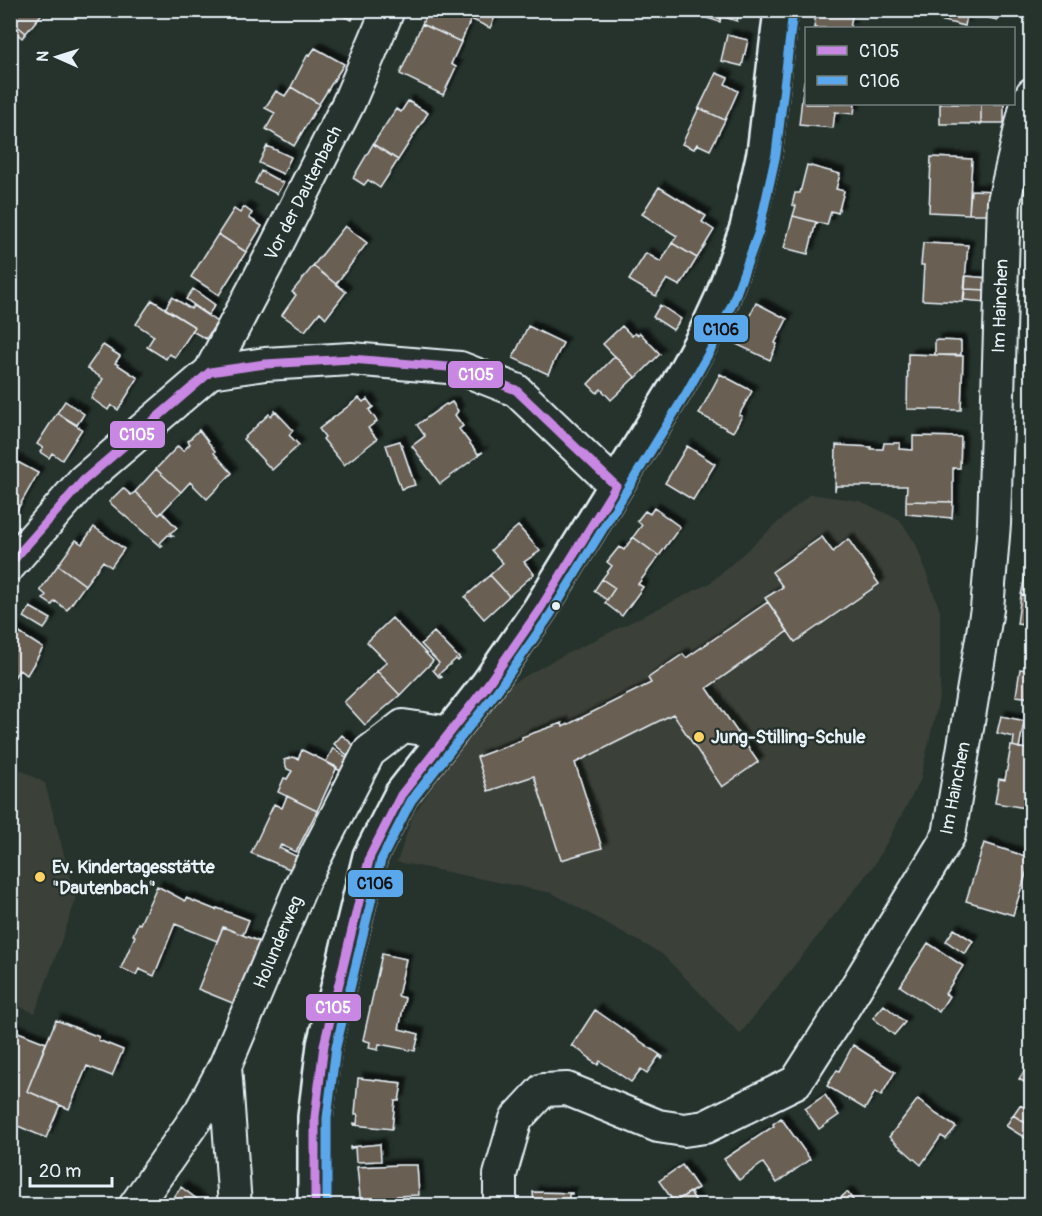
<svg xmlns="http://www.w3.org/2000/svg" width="1042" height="1216" font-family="Pangolin,sans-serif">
<defs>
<filter id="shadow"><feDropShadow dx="5.5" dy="-5.5" stdDeviation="1.5" flood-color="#0009"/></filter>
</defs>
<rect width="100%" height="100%" fill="#26332d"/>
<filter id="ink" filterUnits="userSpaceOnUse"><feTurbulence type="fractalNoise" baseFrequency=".0167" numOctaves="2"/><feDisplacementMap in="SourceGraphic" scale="12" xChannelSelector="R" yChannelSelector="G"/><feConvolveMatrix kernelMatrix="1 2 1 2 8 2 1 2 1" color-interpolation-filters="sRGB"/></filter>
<g filter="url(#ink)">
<path fill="#3a4038" d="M810,494L860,501L900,520L916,544L940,611V694L920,781L875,864L740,1034L662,954L552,893L397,862L413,815L499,691L554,660L710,583Z
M10,764L45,783L76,900L35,1013L11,1003Z"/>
<path fill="#695e53" stroke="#e8f1f8" stroke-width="1.5" filter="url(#shadow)" d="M10,10H45L26,33L10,20Z
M329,10H356L352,20Z
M428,10H498L490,28L471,19L461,42L422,24Z
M709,10H740L737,21L721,16L720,22L707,18Z
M937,10H968L965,26L935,19Z
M968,10H1000L998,20L968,13Z
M1000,10H1031L1030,18Z
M816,12L852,16L850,28H814Z
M10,20L26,33L22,38L13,30L10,33Z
M422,24L461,42L451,64L456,67L443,95L400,74Z
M727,35L748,40L742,66L721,61Z
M315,48L344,64L319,104L291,87L308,54L310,55Z
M716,73L728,78L725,84L738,91L725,120L699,108Z
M804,81H806V104H855L854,114L835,112L833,128L799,125Z
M291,87L319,104L294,146L266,129L275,113L265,108L276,91L285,96Z
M408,101L428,113L398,160L373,144L396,109L401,112Z
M940,104H981V124H940Z
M981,104H1004V123H981Z
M699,108L725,120L710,150L697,144L694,149L682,144Z
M373,144L398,160L380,188L368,180L364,185L353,178Z
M267,146L291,157L283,174L259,163Z
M931,157L972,159L969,214L929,212Z
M807,165L840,174L836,189L844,191L838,213L831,211L827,225L793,216L796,206L792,205L795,193H800Z
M261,171L283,183L277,194L255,183Z
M659,187L706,216L702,222L714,230L697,258L672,243L677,236L642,214Z
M971,190L994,191L993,214H969Z
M244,207L252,213L249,218L262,226L246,252L218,234L234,209L240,213Z
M793,216L816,222L808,254L784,248Z
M345,226L367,243L336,284L313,266Z
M218,234L246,252L219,295L191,277Z
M672,243L697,258L680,286L667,279L656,296L629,280L646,253L661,262Z
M923,243L968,245L963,302L922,300L924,265H921Z
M313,266L346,292L326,318L320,312L305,331L282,315L296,295L292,292Z
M966,276L989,278L987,290L965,289Z
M193,289L215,305L208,315L186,299Z
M965,289L987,290V302L964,300Z
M172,297L191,309L193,306L217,322L206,339L192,331L195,327L165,309Z
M152,300L195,327L175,357L169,354L166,359L147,347L154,336L136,324Z
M756,303L787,319L775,343L777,344L770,360L736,344Z
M660,305L681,319L673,330L653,317Z
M528,326L563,343L548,374L513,358Z
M622,326L632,336L635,333L637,335L640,333L660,354L636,378L603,344Z
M935,340L961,341V355H935Z
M103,345L120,356L115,363L138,378L118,410L111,405L108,410L91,398L103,379L87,368Z
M908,354L963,356L961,410L907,409Z
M615,356L635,377L611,400L601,389L597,393L588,384Z
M720,374L752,391L739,415L742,416L733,432L699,414Z
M359,398L363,402L367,399L373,407L369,410L377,421L368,428L377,439L344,465L323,439L325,437L319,429Z
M65,401L84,414L77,425L57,413Z
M452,402L458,411L455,415L463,426L459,429L478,454L483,452L440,484L412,446L425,436L417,425L446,404L447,405Z
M275,411L293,430L289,435L299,445L272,470L243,439L269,414L271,416Z
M57,413L82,429L62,460L52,453L49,458L40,452L43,448L37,444Z
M199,430L215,451L214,453L232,473L207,499L190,482L181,492L156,469L178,446L183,451L190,444L188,441Z
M913,436L961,437L960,468H953V502L906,501L907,486H836L835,491L836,445L871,447V449H883L884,443H900L899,449L913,450Z
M400,441L415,485L401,489L386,445Z
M687,446L715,464L693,500L665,483Z
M10,458L38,473L12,519L10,518Z
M156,469L181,492L159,515L135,492Z
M123,488L131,495L135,492L159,515L162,512L177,528L170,533L173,536L168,535L160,543L163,546L161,547L109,502Z
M906,501L953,502L952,518L906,514Z
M654,508L680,527L659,556L633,537L642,525L637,521L645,511L650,514Z
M518,526L540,551L524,562L534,574L509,596L490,575L503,563L491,550Z
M94,527L124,549L111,567L103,561L85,585L58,565L76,540L82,544Z
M633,537L659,556L638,584L643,587L622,616L605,603L615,588L602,579L612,566L607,562L619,547L624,550Z
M822,537L833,552L848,539L879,584L795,642L765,598L783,587L772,572Z
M58,565L85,585L67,610L55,601L52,605L43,599L46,595L40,590Z
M1027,568L1032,569V597L1021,595Z
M490,575L509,596L484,619L465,597Z
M602,579L615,588L607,600L594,591Z
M1021,595L1032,597V626L1017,624Z
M768,602L788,631L707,688L758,762L722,787L673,714L575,763L602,848L561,860L534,776L488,791L477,757L522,740V737L562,723L563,727L651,683L648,678L683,654L686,658Z
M30,607L51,619L44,629L24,617Z
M392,618L433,661L400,695L377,671L387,662L367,642Z
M10,627L43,648L27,675L19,670L10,684Z
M434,632L460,659L458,661L456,659L439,674L442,677L440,678L433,670L439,663L421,644Z
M1020,669L1032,671V698L1016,696Z
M377,671L400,695L365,725L344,702Z
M1001,716L1030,722H1024L1019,748L1013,746L1014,737L997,733Z
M342,735L360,751L353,760L334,744Z
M1011,746L1032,750V809L995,803L999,779L1005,780Z
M333,748L353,762L345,774L326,762Z
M302,750L337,767L317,811L278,792L284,778L287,779L292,771L287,769L284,760L293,757L298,759Z
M287,796L317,811L296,852L281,845L279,848L298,857L292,870L251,853L274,804L282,808Z
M984,843L1031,858L1013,915L966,901Z
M157,886L185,901L186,898L216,910L217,908L249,920L243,935L223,927L217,941L175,924L154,976L139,969L136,975L121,968L135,936L133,935L138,923L140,924Z
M223,927L260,942L235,1004L198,989Z
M954,929L973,941L965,954L946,941Z
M928,943L963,966L945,994L949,996L939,1012L900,986Z
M382,954L406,959L398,996L405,998L399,1029L419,1034L415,1051L379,1044L378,1050L369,1048L370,1042L363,1040Z
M884,1005L905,1022L894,1035L873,1018Z
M595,1010L663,1057L662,1059L659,1056L647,1073L641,1069L631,1082L600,1061L598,1065L590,1060L591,1059L572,1045L571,1047Z
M56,1020L99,1037L98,1040L123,1050L112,1076L87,1066L69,1109L27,1091Z
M13,1030L46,1043L27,1091L60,1105L46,1138L18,1126L16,1130L10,1128V1035Z
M853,1045L895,1072L881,1096L875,1092L865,1109L827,1086L837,1070L839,1071Z
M1032,1059V1087L1019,1079Z
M358,1078L402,1083L399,1101H395L392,1129L354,1125V1123L357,1124L358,1114H355Z
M825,1095L839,1115L819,1129L805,1109Z
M918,1099L936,1114L956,1127L946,1139L941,1136L921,1165L889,1137Z
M1020,1105L1032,1112V1127L1013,1115Z
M1013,1115L1032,1127L1025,1138L1006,1126Z
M781,1118L810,1159L777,1183L763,1163L739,1180L724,1159L774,1126L773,1124Z
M380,1144L381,1161L356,1162L355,1147L350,1149V1147Z
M400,1165H417L419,1195L397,1196L398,1206H361L357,1167Z
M682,1165L698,1188L674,1202L659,1181Z
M181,1187L206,1206H168Z
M533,1192L572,1193V1194H569V1206H534Z
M690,1192L699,1206H670L674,1202Z
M846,1193H848L857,1206H832Z"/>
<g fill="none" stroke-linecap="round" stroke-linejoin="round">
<defs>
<path id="street" d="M210,372L269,260L349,102L388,10
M10,565L83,481L210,372L265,364L351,359L460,368L516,390L616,486
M225,1066L235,1206
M135,1206L201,1111L225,1066L303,881L369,752L403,726L451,733
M500,1206V1175L516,1119L543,1090L567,1089L658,1126L684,1130L705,1127L796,1082L844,1007L949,835L987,609L994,524L1004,201L1026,107L1032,94"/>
<path id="secondary" d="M315,1206V1117L324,1045L370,856L401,795L488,684L540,609L677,386L705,335L722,298L747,228L764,153L781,10"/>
</defs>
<use href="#street" stroke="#e8f1f8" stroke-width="36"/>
<use href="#secondary" stroke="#e8f1f8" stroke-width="38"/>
<use href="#street" stroke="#26332d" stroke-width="32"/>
<use href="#secondary" stroke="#26332d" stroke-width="33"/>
<defs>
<path id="bus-1" d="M10,564L83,481L210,372L265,364L351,359L460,368L516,390L616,486
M315,1206V1117L324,1045L370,856L401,795L488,684L540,609L616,486"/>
<path id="bus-2" d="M327,1206V1118L336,1047L381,860L411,801L497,691L550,615L687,392L716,340L733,302L759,231L776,154L793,11"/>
</defs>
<use href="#bus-1" stroke="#26332d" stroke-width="14"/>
<use href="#bus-2" stroke="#26332d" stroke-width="14"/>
<use href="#bus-1" stroke="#c787e3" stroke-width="9"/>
<use href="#bus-2" stroke="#5aa8eb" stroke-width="9"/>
</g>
</g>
<circle fill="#e8f1f8" stroke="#26332d" stroke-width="2" cx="556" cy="606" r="5"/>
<g fill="#ffd166" stroke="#26332d" stroke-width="2">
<circle cx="699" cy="737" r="6"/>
<circle cx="40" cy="877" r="6"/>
</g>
<g text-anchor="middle" stroke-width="4.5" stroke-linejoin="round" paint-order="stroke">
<g font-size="18" fill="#e8f1f8" stroke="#26332d">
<text transform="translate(303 193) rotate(-63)" y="6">Vor der Dautenbach</text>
<text transform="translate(1000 306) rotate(-88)" y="6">Im Hainchen</text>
<text transform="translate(955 788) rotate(-79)" y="6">Im Hainchen</text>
<text transform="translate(278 942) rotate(-67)" y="6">Holunderweg</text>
</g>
<g font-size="18" font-weight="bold" fill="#e8f1f8" stroke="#26332d" text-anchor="start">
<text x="711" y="743">Jung-Stilling-Schule</text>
<text x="52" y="873">Ev. Kindertagesstätte<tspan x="52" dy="21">"Dautenbach"</tspan></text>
</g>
</g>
<g stroke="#26332d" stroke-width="2">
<rect x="693" y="314" width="56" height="29" rx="6" fill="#5aa8eb"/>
<rect x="447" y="360" width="57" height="29" rx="6" fill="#c787e3"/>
<rect x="109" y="420" width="57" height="29" rx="6" fill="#c787e3"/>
<rect x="347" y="869" width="57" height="29" rx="6" fill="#5aa8eb"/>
<rect x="305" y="993" width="57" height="29" rx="6" fill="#c787e3"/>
</g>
<g font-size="16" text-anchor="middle" font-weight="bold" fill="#fff">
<text x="476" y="380">C105</text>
<text x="137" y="440">C105</text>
<text x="333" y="1013">C105</text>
</g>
<g font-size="16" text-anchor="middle" font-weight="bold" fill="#111">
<text x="721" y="335">C106</text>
<text x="375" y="889">C106</text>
</g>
<rect width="1042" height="1216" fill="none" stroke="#26332d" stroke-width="36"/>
<rect x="18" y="18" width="1006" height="1180" fill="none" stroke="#e8f1f8" stroke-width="2" filter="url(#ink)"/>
<rect x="805" y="27" width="210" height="78" fill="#26332d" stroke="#747f7e" stroke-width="1.5"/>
<rect x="817" y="46" width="30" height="9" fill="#c787e3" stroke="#747f7e" stroke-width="1.5"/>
<text x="859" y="57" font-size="18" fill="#e8f1f8">C105</text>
<rect x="817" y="76" width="30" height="9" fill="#5aa8eb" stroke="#747f7e" stroke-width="1.5"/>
<text x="859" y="87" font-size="18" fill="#e8f1f8">C106</text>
<g transform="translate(57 57) rotate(273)" stroke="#26332d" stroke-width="4.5" paint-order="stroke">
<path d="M0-4.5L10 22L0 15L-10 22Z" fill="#e8f1f8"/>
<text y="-9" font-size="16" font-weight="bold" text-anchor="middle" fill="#e8f1f8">N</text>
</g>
<path d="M30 1177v9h82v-9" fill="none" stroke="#e8f1f8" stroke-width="3"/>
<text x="39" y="1177" font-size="18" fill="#e8f1f8" stroke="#26332d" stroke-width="4.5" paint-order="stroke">20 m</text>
</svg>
